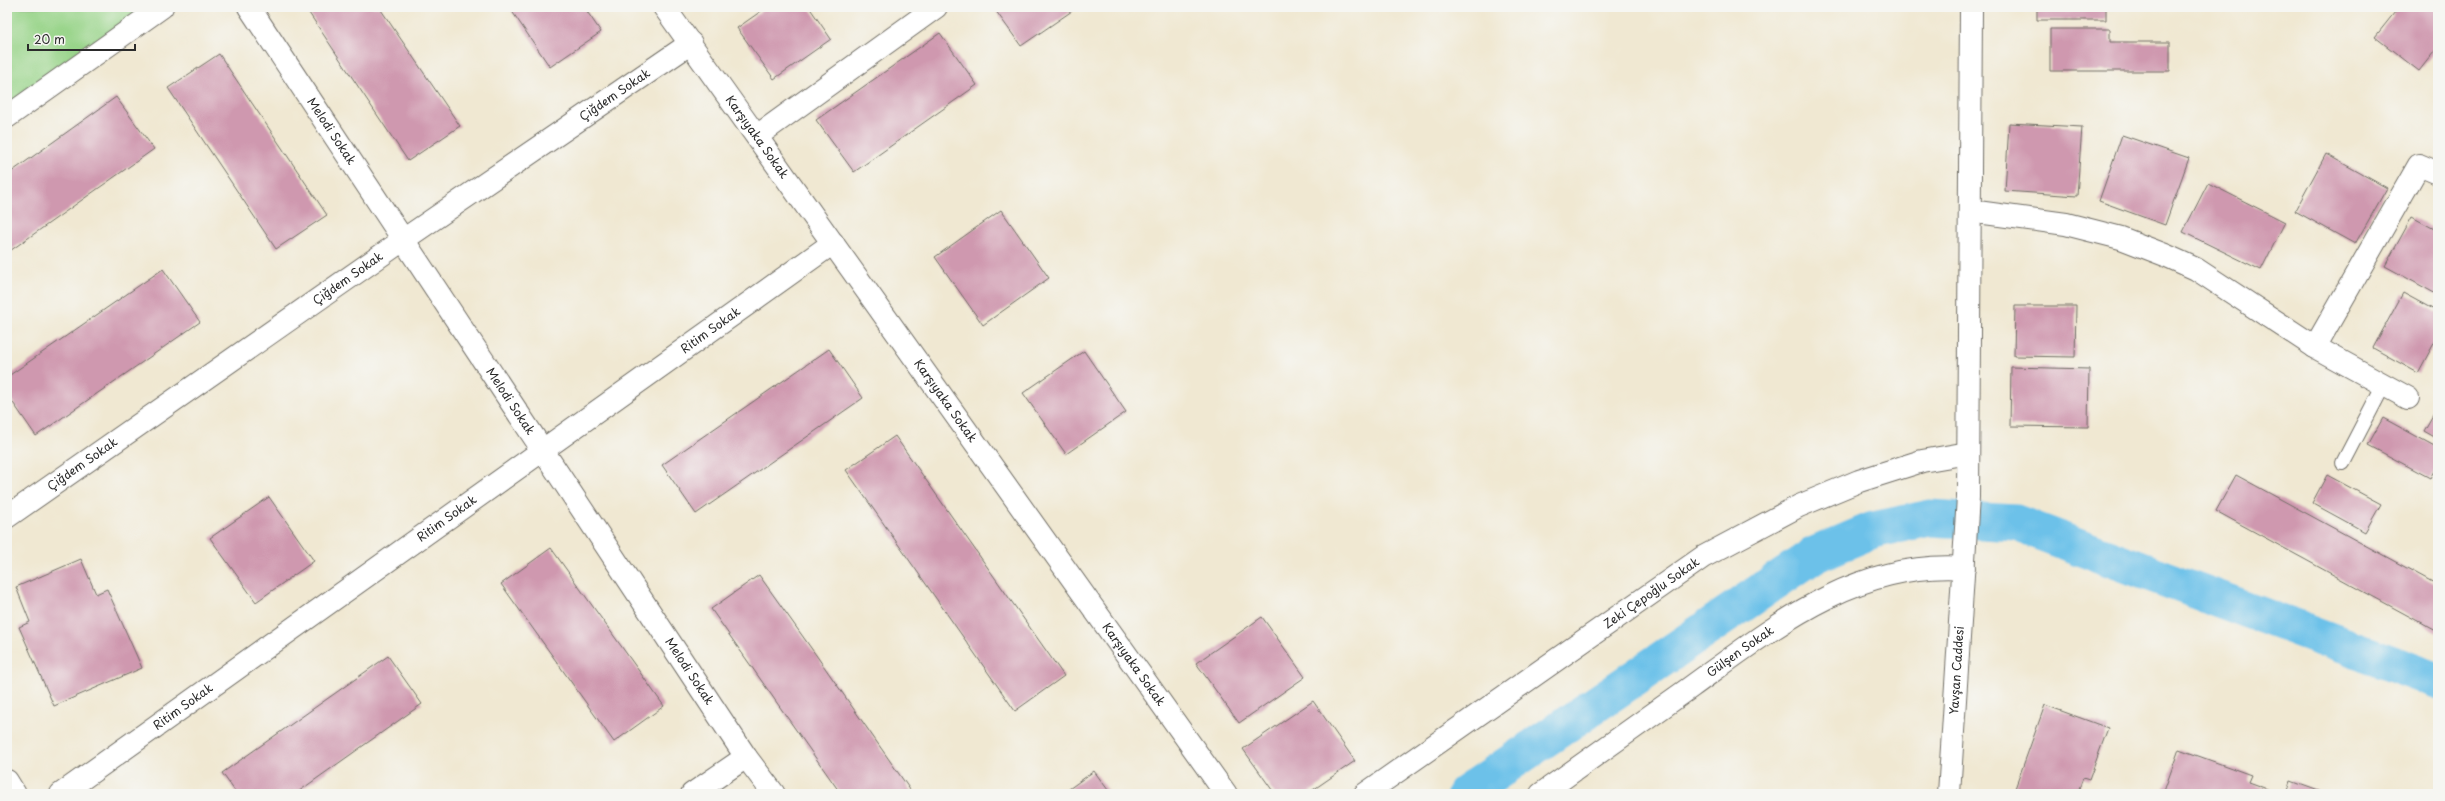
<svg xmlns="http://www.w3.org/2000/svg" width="2445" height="801" font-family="'Playpen Sans',sans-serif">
<rect width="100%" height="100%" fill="#f6f6f2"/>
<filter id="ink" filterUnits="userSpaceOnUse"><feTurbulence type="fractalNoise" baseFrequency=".025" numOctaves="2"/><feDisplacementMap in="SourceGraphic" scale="8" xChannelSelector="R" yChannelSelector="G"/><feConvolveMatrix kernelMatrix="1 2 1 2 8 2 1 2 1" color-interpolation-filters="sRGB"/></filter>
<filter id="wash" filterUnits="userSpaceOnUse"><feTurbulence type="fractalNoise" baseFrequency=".012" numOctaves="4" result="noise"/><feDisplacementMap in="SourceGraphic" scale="16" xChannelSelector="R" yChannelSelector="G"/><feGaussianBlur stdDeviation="0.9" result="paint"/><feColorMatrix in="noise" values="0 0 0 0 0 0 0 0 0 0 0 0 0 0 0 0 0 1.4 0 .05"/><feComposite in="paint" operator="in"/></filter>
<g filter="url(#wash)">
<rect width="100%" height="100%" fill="#f0e8d2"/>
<path fill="#98d489" stroke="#62805a" d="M7,7H162L7,117Z"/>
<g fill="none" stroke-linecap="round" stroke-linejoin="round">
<path stroke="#6cc1e9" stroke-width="37" d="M1465,794L1814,555L1873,530L1930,518L2016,523L2438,681"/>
</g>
<g id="blocks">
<path fill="#cf98af" d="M305,7H379L460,126L408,161Z
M509,7H584L601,32L550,67Z
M767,7H809L831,39L774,79L737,28Z
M993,7H1069L1072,11L1021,46Z
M2037,7H2106V20H2037Z
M2399,7H2438V47L2419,71L2375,37Z
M2050,29H2110V42H2170V71H2050Z
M940,33L977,85L854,172L816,120Z
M219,54L327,215L276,249L168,88Z
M116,97L154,149L7,253V175Z
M2009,123L2082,127L2077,196L2005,191Z
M2122,135L2189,158L2165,225L2099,201Z
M2326,154L2387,188L2355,244L2295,211Z
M2208,183L2285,222L2261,270L2183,232Z
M1001,210L1049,278L983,325L935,257Z
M2412,217L2438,231V295L2385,266Z
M163,269L200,322L36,436L7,394V377Z
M2403,293L2438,312V336L2418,373L2373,348Z
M2015,306H2076L2075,357L2014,356Z
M829,349L863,398L696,514L662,465Z
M1084,351L1126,412L1066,454L1023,393Z
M2011,367L2089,369L2088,427L2010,426Z
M2438,406V439L2424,431Z
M2383,418L2438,448V464L2430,478L2368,445Z
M895,436L1064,676L1015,711L846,470Z
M2236,475L2438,585V632L2216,511Z
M2327,475L2381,504L2365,532L2312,503Z
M269,497L314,561L256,602L210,538Z
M551,548L664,706L614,742L501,584Z
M81,559L96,594L107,589L142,668L54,706L19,627L30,622L16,587Z
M759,575L816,655L913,794H841L711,609Z
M1262,617L1305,677L1239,723L1196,663Z
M388,656L422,704L295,794H237L222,773Z
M1313,701L1355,761L1307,794H1275L1243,749Z
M2045,705L2108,728L2089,780L2083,778L2077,794H2013Z
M2179,749L2251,775L2248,782L2281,794H2163Z
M1094,771L1111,794H1062Z
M2291,781L2327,794H2287Z"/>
</g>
</g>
<g filter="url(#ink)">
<use href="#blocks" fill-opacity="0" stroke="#706d65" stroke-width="1"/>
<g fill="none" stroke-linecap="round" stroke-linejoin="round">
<defs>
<path id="service" d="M2343,463L2384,384"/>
<g id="minor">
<path id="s1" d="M249,7L746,757L774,794"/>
<path id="s2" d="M664,7L1226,794"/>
<path d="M7,117L162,7"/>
<path d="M757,136L936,7"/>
<path d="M1970,211L2066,224L2121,238L2165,255L2196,269L2315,347L2408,398"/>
<path d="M2315,347L2419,165L2438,173"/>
<path id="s3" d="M7,517L403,240L691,43"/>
<path d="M7,781L15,794"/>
<path id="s4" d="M61,794L833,243"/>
<path d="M692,794L746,757"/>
<path id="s5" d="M1365,794L1703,557L1799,506L1859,481L1922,461L1968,453"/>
<path id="s6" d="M1541,794C1591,758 1641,723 1691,687C1774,627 1856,560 1964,568"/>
</g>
<g id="tertiary">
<path id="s7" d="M1949,794L1968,497L1971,7"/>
</g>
</defs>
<use href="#service" stroke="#706d65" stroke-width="16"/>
<use href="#minor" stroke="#706d65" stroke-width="24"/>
<use href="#tertiary" stroke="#706d65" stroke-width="24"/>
<use href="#service" stroke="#fff" stroke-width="14"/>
<use href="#minor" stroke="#fff" stroke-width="22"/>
<use href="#tertiary" stroke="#fff" stroke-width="22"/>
</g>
</g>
<g text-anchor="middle" stroke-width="3" stroke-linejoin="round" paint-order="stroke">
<g font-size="12" fill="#2b2b2b" stroke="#f6f6f2">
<text dy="4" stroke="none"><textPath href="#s3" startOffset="740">Çiğdem Sokak</textPath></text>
<text dy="4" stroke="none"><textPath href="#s1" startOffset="149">Melodi Sokak</textPath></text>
<text dy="4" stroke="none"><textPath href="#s2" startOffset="160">Karşıyaka Sokak</textPath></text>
<text dy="4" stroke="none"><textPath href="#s3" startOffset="416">Çiğdem Sokak</textPath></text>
<text dy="4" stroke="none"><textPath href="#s4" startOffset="798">Ritim Sokak</textPath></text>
<text dy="4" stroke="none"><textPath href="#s2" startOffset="484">Karşıyaka Sokak</textPath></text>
<text dy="4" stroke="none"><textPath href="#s1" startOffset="473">Melodi Sokak</textPath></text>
<text dy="4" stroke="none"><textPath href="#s3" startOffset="92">Çiğdem Sokak</textPath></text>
<text dy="4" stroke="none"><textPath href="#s4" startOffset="474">Ritim Sokak</textPath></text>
<text dy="4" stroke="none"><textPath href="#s5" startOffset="350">Zeki Çepoğlu Sokak</textPath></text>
<text dy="4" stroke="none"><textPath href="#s6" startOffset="245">Gülşen Sokak</textPath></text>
<text dy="4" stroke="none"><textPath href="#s2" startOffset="808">Karşıyaka Sokak</textPath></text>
<text dy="4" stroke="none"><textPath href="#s1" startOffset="797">Melodi Sokak</textPath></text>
<text dy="4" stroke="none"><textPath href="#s7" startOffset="124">Yavşan Caddesi</textPath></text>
<text dy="4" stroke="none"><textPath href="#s4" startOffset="150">Ritim Sokak</textPath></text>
</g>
</g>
<rect width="2445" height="801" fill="none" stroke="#f6f6f2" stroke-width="24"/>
<path d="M28 44v6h107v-6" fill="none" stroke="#2b2b2b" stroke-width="2"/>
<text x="34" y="44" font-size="12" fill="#2b2b2b" stroke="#f6f6f2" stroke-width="3" paint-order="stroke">20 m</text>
</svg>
